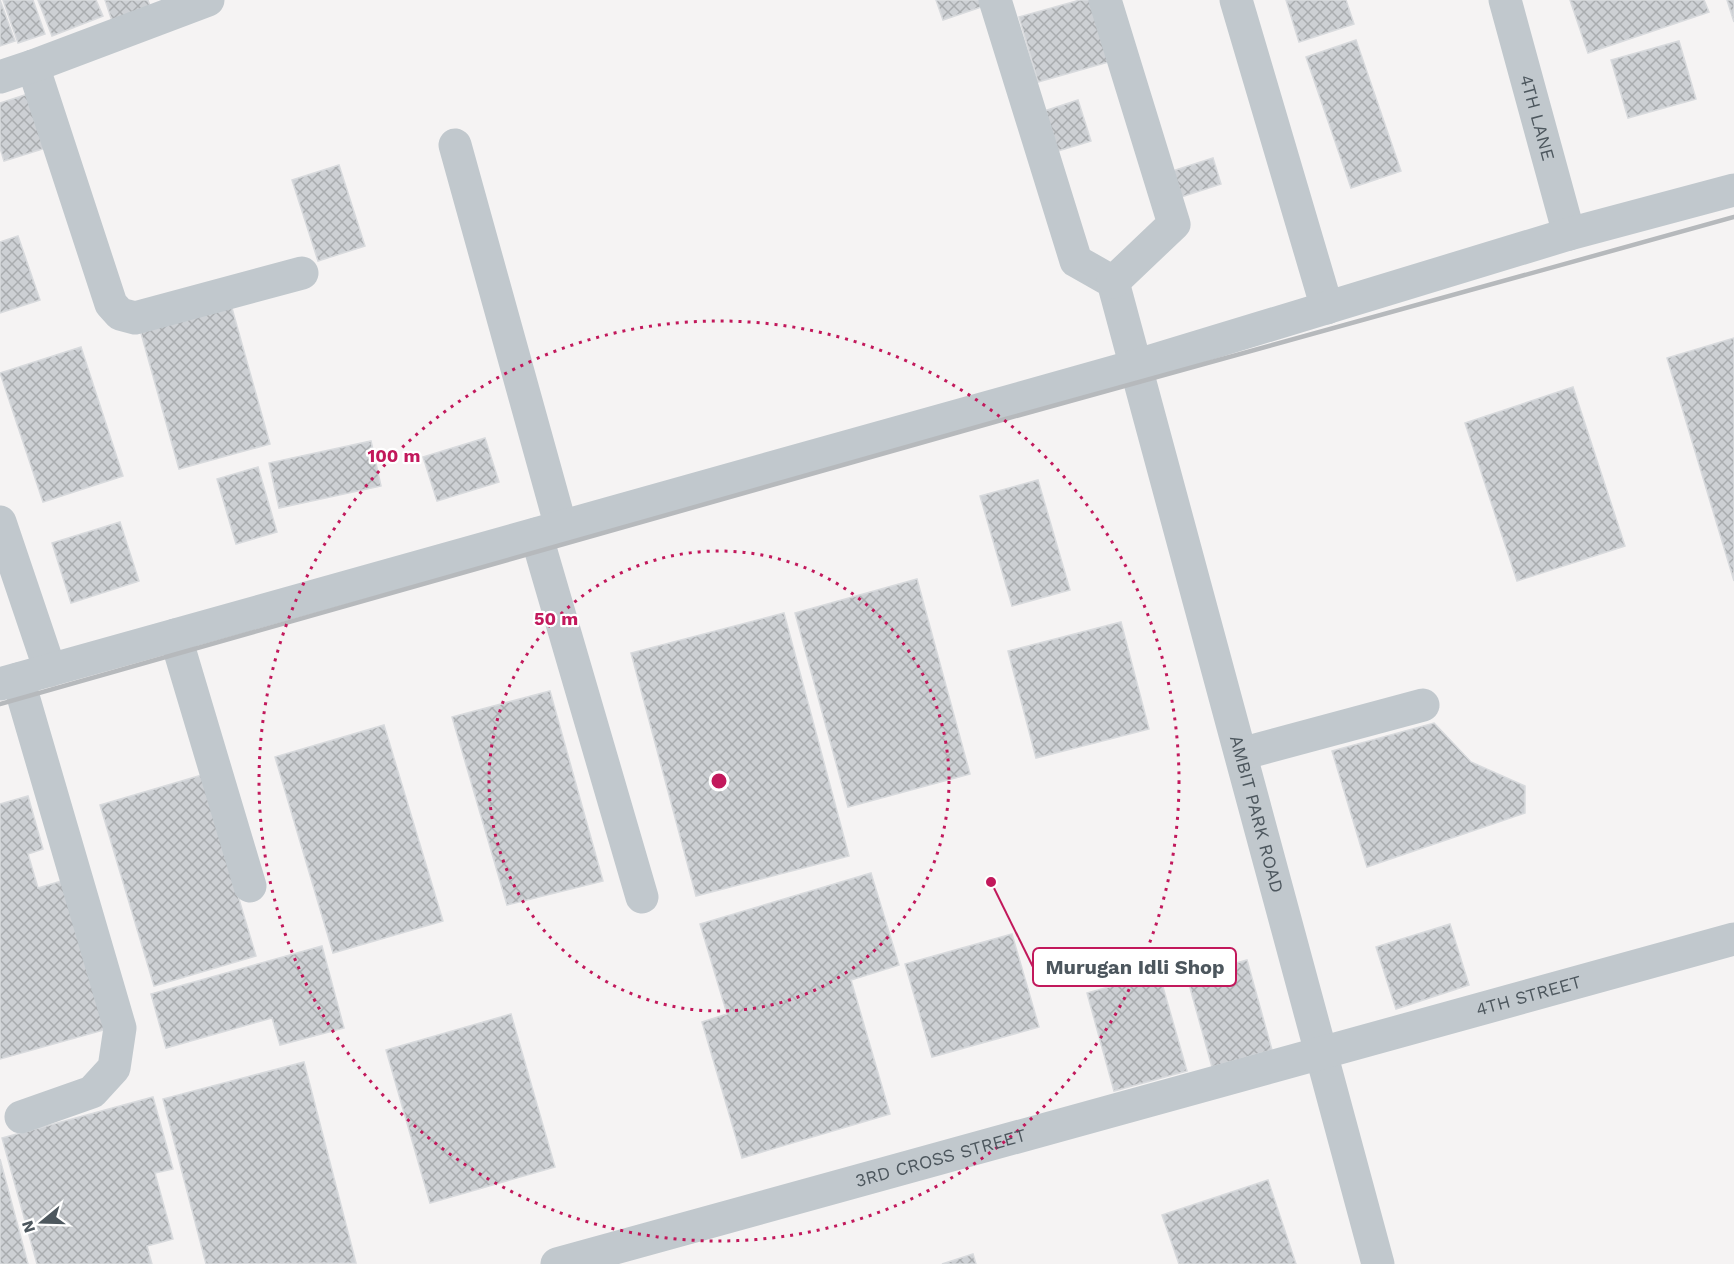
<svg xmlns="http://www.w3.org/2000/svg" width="1734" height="1264" font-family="'Work Sans',sans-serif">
<defs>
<pattern id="building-cross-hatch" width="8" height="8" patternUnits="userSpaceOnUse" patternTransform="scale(1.5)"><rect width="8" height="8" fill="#cdd0d4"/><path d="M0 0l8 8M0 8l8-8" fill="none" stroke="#a9acaf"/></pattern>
</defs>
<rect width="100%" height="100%" fill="#f5f3f3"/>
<path fill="url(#building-cross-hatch)" stroke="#d8dadd" stroke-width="1.5" d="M0,0L15,41L0,46Z
M3,0H33L45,34L18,43Z
M38,0H96L103,16L52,36Z
M105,0H148L151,9L112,21Z
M936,0H989L990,4L943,20Z
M1080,0H1094L1112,61L1038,82L1019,17Z
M1286,0H1346L1354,24L1299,42Z
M1570,0H1704L1709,12L1588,53Z
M1727,0H1734V22Z
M1356,40L1401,171L1351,188L1306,57Z
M1679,41L1696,99L1628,118L1611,60Z
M34,92L52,146L4,161L0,148V103Z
M1078,100L1091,141L1048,154L1035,114Z
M1213,158L1221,184L1172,200L1163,174Z
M339,165L365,246L318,261L292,180Z
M18,236L40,300L0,313V242Z
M230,301L270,444L179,469L139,326Z
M1734,338V581L1667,358Z
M81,347L123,476L43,502L0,373Z
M1573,387L1625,546L1517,581L1465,423Z
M485,438L499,482L437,501L423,457Z
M371,441L381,486L279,508L269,463Z
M258,467L277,532L236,544L217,479Z
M1038,480L1070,590L1012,606L980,496Z
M120,522L139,581L71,603L52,543Z
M917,579L970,774L848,807L795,613Z
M784,613L849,856L696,896L631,653Z
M1121,622L1149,729L1036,758L1008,651Z
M550,691L603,881L507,905L452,717Z
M1434,723L1471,762L1525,786V813L1367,867L1332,751Z
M384,725L443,921L333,953L275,757Z
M202,775L256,956L154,986L100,805Z
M28,796L43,849L28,854L38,888L65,880L107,1029L0,1059V804Z
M871,873L899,965L851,980L890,1114L742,1158L702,1022L727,1014L700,924Z
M1450,924L1469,985L1396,1009L1376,947Z
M1012,934L1039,1027L932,1057L905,964Z
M322,946L344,1028L280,1045L272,1018L166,1048L151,994Z
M1247,960L1272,1050L1212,1067L1187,977Z
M1159,973L1187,1071L1114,1091L1087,993Z
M511,1014L555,1167L430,1203L386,1050Z
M304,1062L356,1263L206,1264L163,1099Z
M153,1097L173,1169L155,1173L173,1239L147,1246L152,1264H37L2,1138Z
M0,1159L28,1264H0Z
M1268,1180L1296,1264H1179L1162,1215Z
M973,1254L976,1264H942Z"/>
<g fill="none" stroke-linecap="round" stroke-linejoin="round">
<g stroke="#c1c8cd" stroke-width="33">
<path id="s1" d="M995,0L1076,261L1113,282L1378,1264"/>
<path d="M1105,0L1174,224L1113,282"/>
<path d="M1236,0L1327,308"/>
<path id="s2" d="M1505,0L1569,234"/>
<path d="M33,66L111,304L120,314L135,318L302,273"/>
<path d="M0,77L33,66L208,0"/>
<path d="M455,145L561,527"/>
<path d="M0,522L50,670"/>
<path d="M536,534L642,897"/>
<path d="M175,635L250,886"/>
<path d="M18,679L120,1028L114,1068L92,1092L21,1117"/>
<path d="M0,684L1135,366L1569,234L1734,190"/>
<path d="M1241,754L1423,705"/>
<path id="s3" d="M557,1264L1734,939"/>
</g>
<path stroke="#b6b9bc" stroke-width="4.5" d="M0,704L991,423L1734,217"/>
</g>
<g fill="none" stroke="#c2185b" stroke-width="3" stroke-dasharray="3 6">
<circle cx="719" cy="781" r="230"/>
<circle cx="719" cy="781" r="460"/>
</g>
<g text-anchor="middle" stroke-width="4.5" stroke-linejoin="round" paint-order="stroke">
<g font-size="18" fill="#4d575e" stroke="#fff">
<text dy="6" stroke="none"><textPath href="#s2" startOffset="122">4TH LANE</textPath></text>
<text dy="6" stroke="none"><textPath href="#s1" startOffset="867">AMBIT PARK ROAD</textPath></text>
<text dy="6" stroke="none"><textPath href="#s3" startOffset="1008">4TH STREET</textPath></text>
<text dy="6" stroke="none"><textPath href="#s3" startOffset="398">3RD CROSS STREET</textPath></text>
</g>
</g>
<circle cx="719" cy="781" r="9" fill="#c2185b" stroke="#fff" stroke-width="3"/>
<g font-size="18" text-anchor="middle" font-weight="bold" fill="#c2185b" stroke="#fff" stroke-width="4.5" stroke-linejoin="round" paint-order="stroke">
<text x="394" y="462">100 m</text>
<text x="556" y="625">50 m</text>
</g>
<path fill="none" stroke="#c2185b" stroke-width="2" d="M991 882L1033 967"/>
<circle fill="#c2185b" stroke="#fff" stroke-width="2" cx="991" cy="882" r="6"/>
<rect fill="#fff" stroke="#c2185b" stroke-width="2" x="1033" y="948" width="203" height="38" rx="6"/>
<g font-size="20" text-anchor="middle" font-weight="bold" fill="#4d575e">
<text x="1135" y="974">Murugan Idli Shop</text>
</g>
<g transform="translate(42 1222) rotate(251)" stroke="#ffffff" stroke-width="4.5" paint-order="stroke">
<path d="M0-4.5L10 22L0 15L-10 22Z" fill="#4d575e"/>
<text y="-9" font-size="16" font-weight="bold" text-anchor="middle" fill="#4d575e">N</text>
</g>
</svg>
